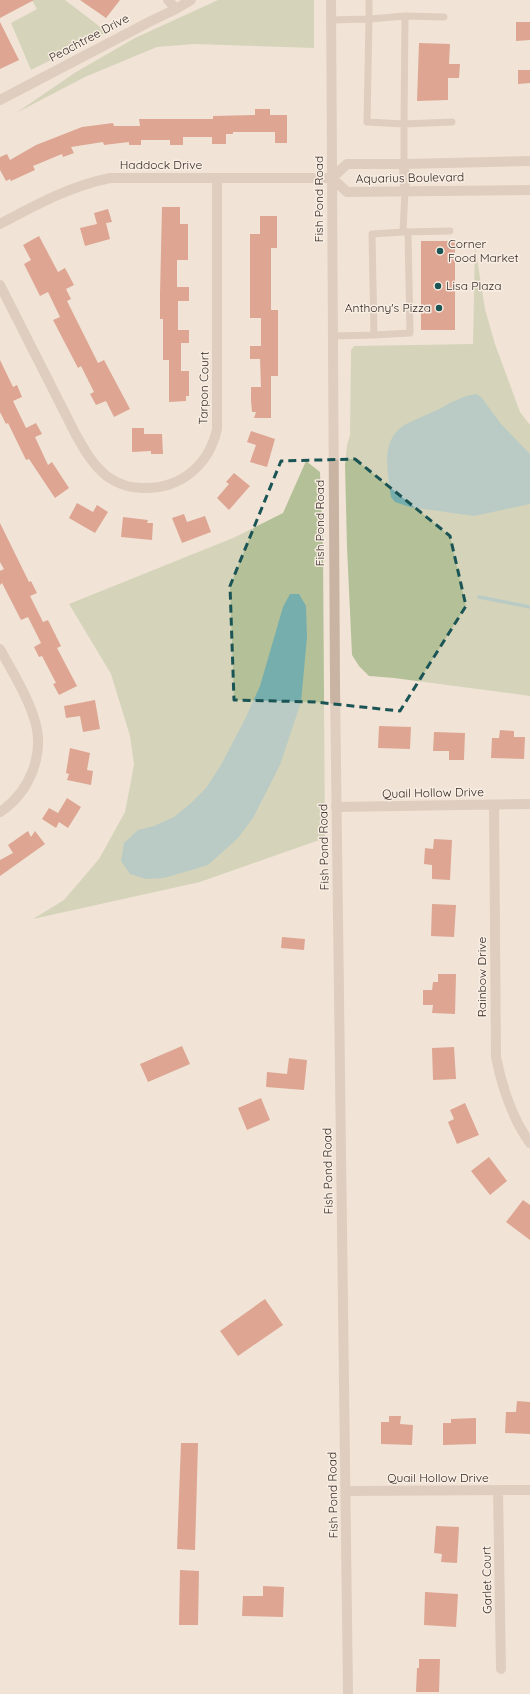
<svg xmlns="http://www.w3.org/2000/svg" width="530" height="1694" font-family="Quicksand,sans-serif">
<rect width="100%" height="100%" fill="#f1e4d7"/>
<path fill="#b4c097" d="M32,0H65L107,32L31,70L11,23L37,9Z
M218,0H314V48L194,44L157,47L85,77L16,113L76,72L135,38Z
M475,246L485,309L495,344L520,412L530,425V696L394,678L369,676L359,666L352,655L347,547L345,465L347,445L350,435L351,350L354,346L473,344Z
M306,461L320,472L323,549L325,838L200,882L33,919L64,900L99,859L125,812L134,765L130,736L111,674L69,604L233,538L283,513Z"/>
<path fill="#76aeae" d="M477,394L482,398L501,424L530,454V504L474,516L410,507L395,502L391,497C388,471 379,440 406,424C416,419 427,415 437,410C449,404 463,395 477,394Z
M290,594H299L306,606L307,637L301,702L280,765L253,818L238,838L208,865L188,871L164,878L146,879L130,874L121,861L124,843L138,830L154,826L174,817L190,804L206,788L221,765L246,717L260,686L283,607Z"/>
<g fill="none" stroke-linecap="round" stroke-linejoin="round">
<path stroke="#76aeae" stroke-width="3.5" d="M479,597L530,607"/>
</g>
<path fill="#c75a3f" d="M0,0H34L0,18Z
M80,0H120L106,18Z
M0,22L19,60L0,69Z
M516,22H530V40L516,41Z
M419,43L450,44L449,64H460L459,78H448V100L417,101Z
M518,70H530V83L518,84Z
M255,109H270V115H287V143H275V132H233V134H226V144H212V137H183V145H170V140H141V145H129V142L104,145L103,142L71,147L74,153L63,157L62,154L33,166L35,170L11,181L10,179L6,181L0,170V157L7,154L10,160L36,145L82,127L113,123L114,126H140L139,119H213V116L255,115Z
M162,207H180V224H188V260H177V287H189V301H178V330H189V343H181V371H189V396H186V401L169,402V360H163V319H160V294Z
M108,209L112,222L106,223L110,239L85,246L80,228L97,224L94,213Z
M260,216H277V248H271V310H278V376H271V418H254L256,412H252L251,400V387H261L260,359H250V346H261V318H250V234H260Z
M39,236L58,272L65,268L74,285L66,289L71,299L67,301L98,363L104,360L130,409L114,417L106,401L96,405L90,394L94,392L81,366L78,368L53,320L60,317L48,292L40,296L24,264L31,260L23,245Z
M421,241H455V330H421Z
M0,360L13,387L17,385L22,397L13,401L26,428L36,423L42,434L35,437L48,465L52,462L69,488L55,498L29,459L26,460L8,423L6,424L0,412Z
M132,428H144V434H162L163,454H151V451L132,452Z
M251,431L275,439L267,467L250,462L256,445L247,442Z
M234,473L250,486L229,510L217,498L229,484L226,482Z
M77,503L93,512L97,505L108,512L95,533L69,518Z
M184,514L187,522L205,516L211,532L182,543L172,518Z
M123,517L148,520L147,523H153L152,540L121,537Z
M0,523L29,582L31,581L37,593L30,596L43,622L48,620L61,646L57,648L77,686L59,695L53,684L56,683L42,656L39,657L34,647L41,643L28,617L21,620L2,583L0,585V571L4,569L0,562Z
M95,700L100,729L83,732L80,716L66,718L64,706Z
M379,726L411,727L410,749L378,748Z
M500,730L514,731V737H525L524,759L491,758L492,738H499Z
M434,732L465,733L464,760H449V751H433Z
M70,748L90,753L87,770L93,771L91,785L67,780L69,774L66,773Z
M67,798L81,807L68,828L59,822L56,828L42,819L49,808L58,813Z
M28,831L31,837L35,831L45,844L0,876V860L13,853L8,845Z
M434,839L452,840L450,880L432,879V865L424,864L425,848L433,849Z
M432,904L456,905L454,937L431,936Z
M282,937L305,939L304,950L281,948Z
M438,974H456L455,1014L432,1013L433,1005H423V990H432L433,982H438Z
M182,1046L190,1064L148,1082L140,1064Z
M454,1047L456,1079L433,1080L432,1048Z
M289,1058L307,1060L304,1090L266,1087L267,1072L287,1074Z
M261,1098L270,1120L247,1130L238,1108Z
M465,1103L479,1135L457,1144L448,1122L454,1119L450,1110Z
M489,1157L507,1181L490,1195L471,1171Z
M523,1200L530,1205V1240L506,1222Z
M265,1299L283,1325L238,1356L220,1331Z
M517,1401L530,1402V1434L505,1433L506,1412H516Z
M389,1416H401L400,1424L413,1425L412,1445L381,1444V1422H389Z
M476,1418V1444L443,1445V1423H451V1419Z
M181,1443H198L195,1550L177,1549Z
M436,1526L459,1527L457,1563L441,1562L442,1554L434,1553Z
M180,1570L199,1571L198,1625H179Z
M263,1586L284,1587L283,1617L242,1616L243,1596H263Z
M425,1592L458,1594L456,1627L424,1625Z
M419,1659H440L439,1692H416L417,1668H419Z"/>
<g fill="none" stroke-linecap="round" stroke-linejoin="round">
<path stroke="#c9b3a3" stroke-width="7" d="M369,0V19L405,16L444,17
M405,16L404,124L452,122
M331,20L369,19L367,122L404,124V164
M405,190L403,232L450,231
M403,232L372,234L374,335L410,333L408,232
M333,336L374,335"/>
<path stroke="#c9b3a3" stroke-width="10" d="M168,0L176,9
M0,100L151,21L176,9L191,0
M404,164L405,190
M332,178L347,164H404L530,161
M332,178L347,192L530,190
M0,224C36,205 70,186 110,178H332
M0,285L75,433C84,449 93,466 108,477C118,484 131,488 143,488C181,489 209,465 217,429V178
M0,649C11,670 27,694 34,718C46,753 30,792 0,812
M494,805L496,1057C502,1087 512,1118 530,1143
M336,807L530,804
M498,1490L501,1669
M346,1491L530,1490"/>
<path stroke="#c9b3a3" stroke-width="10" d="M331,0L335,686L348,1694"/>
</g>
<path d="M0 0H530V1694H0ZM355,459L450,536L466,606L400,711L315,702L234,700L230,586L281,461Z" fill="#f1e4d7" fill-opacity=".55" fill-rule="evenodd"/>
<path fill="none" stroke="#1b5455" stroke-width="3" stroke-dasharray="8 5" stroke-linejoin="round" d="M355,459L450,536L466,606L400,711L315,702L234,700L230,586L281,461Z"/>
<g fill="#1b5455" stroke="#f9eee3" stroke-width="1.5">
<circle cx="440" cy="251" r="4"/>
<circle cx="438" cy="286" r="4"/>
<circle cx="439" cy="308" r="4"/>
</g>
<g text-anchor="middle" stroke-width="3" stroke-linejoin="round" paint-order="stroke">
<g font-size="12" fill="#342925" stroke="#f9eee3">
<text transform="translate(89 38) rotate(-28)" y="4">Peachtree Drive</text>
<text x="161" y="169">Haddock Drive</text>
<text transform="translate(410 178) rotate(-1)" y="4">Aquarius Boulevard</text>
<text transform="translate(319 199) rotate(-90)" y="4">Fish Pond Road</text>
<text transform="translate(204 388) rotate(-89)" y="4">Tarpon Court</text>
<text transform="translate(320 523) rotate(-90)" y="4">Fish Pond Road</text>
<text transform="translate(433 793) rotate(-1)" y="4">Quail Hollow Drive</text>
<text transform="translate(324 847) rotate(-91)" y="4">Fish Pond Road</text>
<text transform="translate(482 977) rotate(-90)" y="4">Rainbow Drive</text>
<text transform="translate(328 1171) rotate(-91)" y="4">Fish Pond Road</text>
<text x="438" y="1482">Quail Hollow Drive</text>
<text transform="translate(333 1495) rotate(-91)" y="4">Fish Pond Road</text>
<text transform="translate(487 1580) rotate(-91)" y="4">Garlet Court</text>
</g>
<g font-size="12" fill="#342925" stroke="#f9eee3" text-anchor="start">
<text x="448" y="248">Corner<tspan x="448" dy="14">Food Market</tspan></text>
<text x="446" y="290">Lisa Plaza</text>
<text x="431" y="312" text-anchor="end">Anthony's Pizza</text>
</g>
</g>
</svg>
